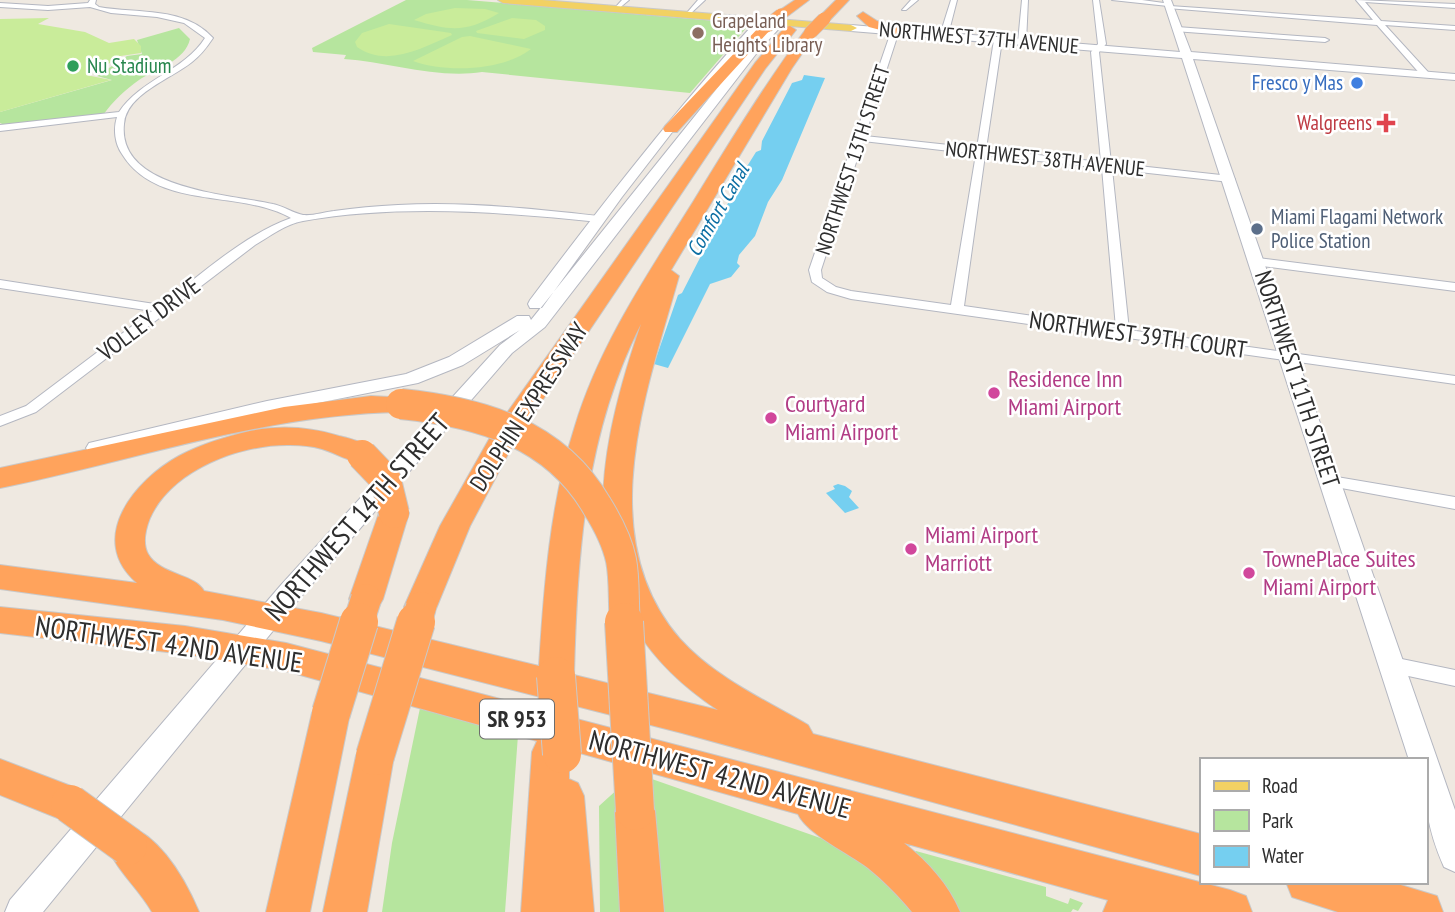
<svg xmlns="http://www.w3.org/2000/svg" width="1455" height="912" font-family="'PT Sans Narrow',sans-serif">
<rect width="100%" height="100%" fill="#efe9e1"/>
<path fill="#b6e59e" d="M406,0H467L741,23L747,27L690,93L482,72C437,79 388,62 344,59L346,55L313,52L312,48Z
M179,28L190,39C185,61 157,68 139,80C125,90 113,101 103,115L7,126L0,123V112L112,80L97,76L127,56L142,54L137,40Z
M420,708L518,735L505,912H382L392,843Z
M649,778L846,847L925,912H600L599,806L620,787Z
M916,851L1046,887V896L1068,904L1070,898L1083,903L1078,911L1073,909L1071,912H946L907,860Z"/>
<path fill="#c9ec9a" d="M455,8L485,9L499,13C466,33 451,31 414,20L426,14Z
M49,18L38,24L85,32L109,43L134,39L141,46V53L114,57L110,63L86,75L111,80L0,112V19Z
M512,18L536,20L545,26V30L524,39L477,33L476,31Z
M389,24L451,33L452,35C422,48 387,68 357,47L355,42L362,33Z
M470,36L531,49C503,71 446,73 413,61L462,37Z"/>
<path fill="#75cff0" d="M804,75L825,78L782,180L768,202L755,236L739,255L737,263L740,266L731,277L710,284L668,368L654,364L678,295L682,293L746,168L756,152L761,150L762,141L789,89L792,83L802,80Z
M838,484L845,486L852,491L849,497L859,508L845,513L826,493L835,489L833,486Z"/>
<g fill="none" stroke-linecap="round" stroke-linejoin="round">
<defs>
<path id="street" d="M90,0H96L95,4L99,7C138,14 184,6 213,38C207,47 201,55 192,62C171,79 126,94 124,124C117,190 230,194 273,204C283,206 293,213 303,215C313,216 324,212 334,211C355,208 377,206 398,205C465,201 532,209 599,216L605,219L599,222C501,212 401,204 303,221C286,224 270,236 255,245L36,412L0,426V416L26,406L152,311L0,288V280L161,305C202,274 242,236 291,218C240,189 157,211 122,154C115,144 113,129 117,117L0,131V125L119,112C141,79 184,71 205,38L184,23L157,17L111,13L90,7L48,10L0,7V3L48,6L88,3Z
M622,0H629L617,10H613Z
M698,0H705L689,15H685Z
M911,0H918L906,10H902Z
M951,0H957L948,35L944,37L940,35Z
M1022,0H1028L1026,42L1022,44L1018,42Z
M1093,0H1099L1106,44L1099,52L1111,163L1230,176L1235,179L1230,182L1112,169L1129,330L1455,376V384L851,299L827,292L812,282L809,270L892,29L899,31L865,136L977,148L994,40L998,38L1002,40L986,149L1101,162L1091,52L1098,44ZM863,141L976,154L951,305L851,291L836,287L822,278L821,270ZM985,155L1102,168L1116,328L964,306Z
M1112,0H1142L1171,4L1168,6Z
M1356,0L1455,4V8L1365,2L1381,21L1455,26V30L1385,25L1428,72V76H1422L1377,25L1167,8L1170,6L1373,20Z
M1177,27L1325,38L1329,40L1325,42L1174,31Z
M1258,258L1455,283V291L1254,265V259Z
M1331,476L1455,497V509L1325,485L1323,481L1325,477Z
M1392,657L1455,670V686L1385,671L1382,665L1385,659Z"/>
<path id="secondary" d="M1163,0H1171L1191,52L1455,74V80L1193,59L1455,810V872L1444,867C1426,826 1425,804 1425,760H1409L1182,58L851,31L846,28L851,25L1180,52Z
M759,18L767,20L704,91L622,197L542,308H530L528,304L530,300C603,203 677,108 759,18Z
M780,19L785,22L783,24L756,54L545,327L512,353L299,599L43,912H5L10,900L281,585L500,345L520,330L463,365L418,383L267,413L96,455L89,453L86,448L89,443L267,401L406,374L449,357L517,316H529L531,320L748,50Z"/>
<path id="primary" d="M498,0H542L851,25L857,28L851,31L503,3Z"/>
<path id="highway" d="M795,0H809L785,18H777V12Z
M836,0H849L828,22H820V16Z
M863,12L877,21L909,32L903,36L869,27L857,16Z
M767,22L773,26L771,29L677,132H665L663,129L665,126L763,23Z
M790,26L796,30L765,69L515,441L470,526L433,616L421,620L409,616L404,607L440,526L492,434L755,63L785,27Z
M811,28L817,32L792,68L671,270L679,276C647,390 591,536 680,639C714,677 765,700 808,725L813,734L1201,834V876L682,733L321,641L223,620L0,589V565L137,583C86,539 135,480 179,456C201,444 225,437 250,431C280,425 310,427 339,436C352,439 369,443 376,455L372,461C354,466 339,454 322,449C312,446 301,445 290,445C241,444 172,469 150,518C146,528 142,543 148,554C160,575 195,574 204,591L321,613L539,666C544,586 550,503 575,426C600,344 648,274 693,202C729,143 765,84 806,29ZM641,324C590,473 569,611 718,710L574,675C577,554 585,433 641,324Z
M371,396L410,398L414,404L410,410L401,412C265,414 133,461 0,488V468L284,407Z
M394,502L405,506L409,513L383,599L378,608L366,612L354,608L349,599L379,513L383,506Z
M0,607L185,626L286,643L1230,890L1246,896L1252,912H1103L1108,900L904,843C928,862 948,884 960,912H912C899,896 884,881 868,868C850,854 807,834 798,814L569,750V779L578,783L584,796L594,912H521L532,752L537,741L286,671L185,654L0,633Z
M331,697L344,702L350,713L310,912H266L312,713L318,702Z
M375,738L389,744L394,756L367,912H323L356,756L361,744Z
M0,759L84,791L90,804L84,817L70,823L0,795Z
M635,792L649,797L655,811L664,912H620L615,811L621,797Z
M128,825C162,839 185,879 199,912H152C139,889 117,871 107,846L113,831Z
M1286,882H1391L1437,896L1443,912H1338L1292,897Z"/>
</defs>
<use href="#street" stroke="#b4b7c1" stroke-width="2"/>
<use href="#secondary" stroke="#b4b7c1" stroke-width="2"/>
<use href="#primary" stroke="#c9c9c9" stroke-width="2"/>
<use href="#highway" stroke="#c9c9c9" stroke-width="2"/>
<use href="#street" fill="#fff" fill-rule="evenodd"/>
<use href="#secondary" fill="#fff" fill-rule="evenodd"/>
<use href="#primary" fill="#f2d163" fill-rule="evenodd"/>
<use href="#highway" fill="#ffa35c" fill-rule="evenodd"/>
<defs>
<path id="highway-bridge-far2" d="M767,26L781,15
M811,32L824,19"/>
<path id="highway-bridge-far1" d="M401,404C479,412 555,433 597,506C607,522 617,541 621,560C625,580 623,603 625,624
M362,455L386,480L394,513
M358,624L366,599
M416,624L421,607"/>
<path id="highway-bridge" d="M624,622L635,811
M556,676L562,754
M331,713L359,622
M375,756L416,622
M70,804L128,846"/>
</defs>
<use href="#highway-bridge-far2" stroke="#c9c9c9" stroke-width="14" stroke-linecap="butt"/>
<use href="#highway-bridge-far1" stroke="#c9c9c9" stroke-width="32" stroke-linecap="butt"/>
<use href="#highway-bridge" stroke="#c9c9c9" stroke-width="40" stroke-linecap="butt"/>
<use href="#highway-bridge-far2" stroke="#ffa35c" stroke-width="13"/>
<use href="#highway-bridge-far1" stroke="#ffa35c" stroke-width="30"/>
<use href="#highway-bridge" stroke="#ffa35c" stroke-width="38"/>
</g>
<circle fill="#8d6e63" stroke="#fff" stroke-width="2.5" cx="698" cy="33" r="7"/>
<circle fill="#2e9e5b" stroke="#fff" stroke-width="2.5" cx="73" cy="66" r="7"/>
<circle fill="#3f7fe0" stroke="#fff" stroke-width="2.5" cx="1357" cy="83" r="7"/>
<path fill="#e0444e" stroke="#fff" stroke-width="2.5" d="M1382.5 112.5h7v7h7v7h-7v7h-7v-7h-7v-7h7z"/>
<circle fill="#5c6f8a" stroke="#fff" stroke-width="2.5" cx="1257" cy="229" r="7"/>
<g fill="#d1479c" stroke="#fff" stroke-width="2.5">
<circle cx="994" cy="393" r="7"/>
<circle cx="771" cy="418" r="7"/>
<circle cx="911" cy="549" r="7"/>
<circle cx="1249" cy="573" r="7"/>
</g>
<g text-anchor="middle" stroke-width="5" stroke-linejoin="round" paint-order="stroke">
<g font-size="21" fill="#785e54" stroke="#fff" text-anchor="start">
<text x="712" y="28">Grapeland<tspan x="712" dy="24">Heights Library</tspan></text>
</g>
<g font-size="21" fill="#2e2e2e" stroke="#fff">
<text transform="translate(979 38) rotate(5)" y="7">NORTHWEST 37TH AVENUE</text>
<text transform="translate(1045 159) rotate(6)" y="7">NORTHWEST 38TH AVENUE</text>
<text transform="translate(853 160) rotate(-72)" y="7">NORTHWEST 13TH STREET</text>
</g>
<g font-size="21" fill="#27864d" stroke="#fff" text-anchor="start">
<text x="87" y="73">Nu Stadium</text>
</g>
<g font-size="21" fill="#366cbe" stroke="#fff" text-anchor="end">
<text x="1343" y="90">Fresco y Mas</text>
</g>
<g font-size="21" fill="#be3a42" stroke="#fff" text-anchor="end">
<text x="1372" y="130">Walgreens</text>
</g>
<g font-size="21" font-style="italic" fill="#0d6fa3" stroke="#fff">
<text transform="translate(718 210) rotate(-60)" y="7">Comfort Canal</text>
</g>
<g font-size="21" fill="#4e5e75" stroke="#fff" text-anchor="start">
<text x="1271" y="224">Miami Flagami Network<tspan x="1271" dy="24">Police Station</tspan></text>
</g>
<rect fill="#fff" stroke="#6d6d6d" stroke-width="2" x="480" y="699.5" width="74" height="39" rx="5"/>
<g font-size="23" font-weight="bold" fill="#2e2e2e">
<text x="517" y="727">SR 953</text>
</g>
<g font-size="24" fill="#2e2e2e" stroke="#fff">
<text transform="translate(149 319) rotate(-37)" y="8">VOLLEY DRIVE</text>
<text transform="translate(1138 335) rotate(8)" y="8">NORTHWEST 39TH COURT</text>
<text transform="translate(1297 379) rotate(72)" y="8">NORTHWEST 11TH STREET</text>
<text transform="translate(529 407) rotate(-57)" y="8">DOLPHIN EXPRESSWAY</text>
</g>
<g font-size="24" fill="#b23c85" stroke="#fff" text-anchor="start">
<text x="1008" y="387">Residence Inn<tspan x="1008" dy="28">Miami Airport</tspan></text>
<text x="785" y="412">Courtyard<tspan x="785" dy="28">Miami Airport</tspan></text>
<text x="925" y="543">Miami Airport<tspan x="925" dy="28">Marriott</tspan></text>
<text x="1263" y="567">TownePlace Suites<tspan x="1263" dy="28">Miami Airport</tspan></text>
</g>
<g font-size="28" fill="#2e2e2e" stroke="#fff">
<text transform="translate(357 517) rotate(-49)" y="10">NORTHWEST 14TH STREET</text>
<text transform="translate(169 644) rotate(8)" y="10">NORTHWEST 42ND AVENUE</text>
<text transform="translate(720 774) rotate(15)" y="10">NORTHWEST 42ND AVENUE</text>
</g>
</g>
<rect x="1200" y="758" width="228" height="126" fill="#ffffff" stroke="#ababab" stroke-width="2"/>
<rect x="1214" y="781" width="35" height="10" fill="#f2d163" stroke="#ababab" stroke-width="2"/>
<text x="1262" y="793" font-size="21" fill="#2e2e2e">Road</text>
<rect x="1214" y="810" width="35" height="21" fill="#b6e59e" stroke="#ababab" stroke-width="2"/>
<text x="1262" y="828" font-size="21" fill="#2e2e2e">Park</text>
<rect x="1214" y="846" width="35" height="21" fill="#75cff0" stroke="#ababab" stroke-width="2"/>
<text x="1262" y="863" font-size="21" fill="#2e2e2e">Water</text>
</svg>
